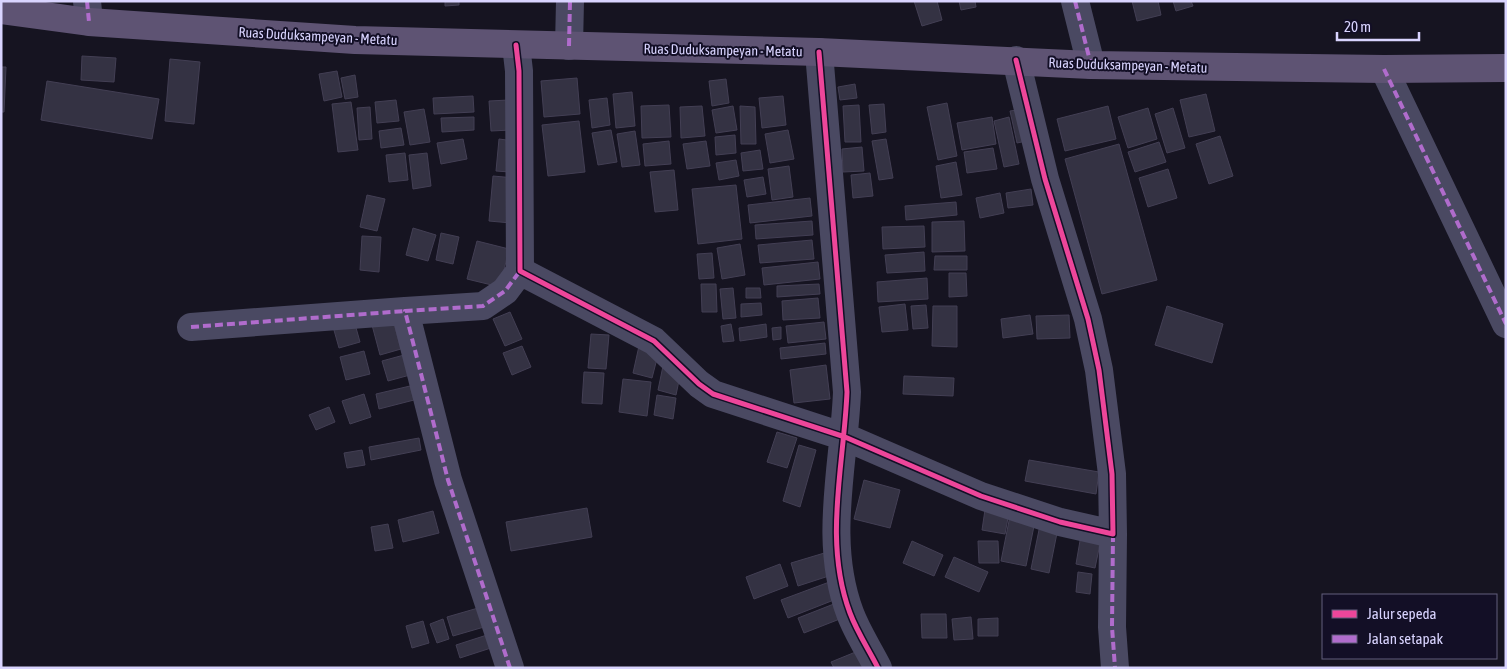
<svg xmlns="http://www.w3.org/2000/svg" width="1507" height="669" font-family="'Asap Condensed',sans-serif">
<rect width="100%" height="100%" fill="#161421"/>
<path fill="#343243" stroke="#433f54" d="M445,1H459V5L445,6Z
M914,1H937L942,20L922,26Z
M959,1H975L976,7L961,10Z
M1132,1H1158L1161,15L1137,21Z
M1173,1H1191L1193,6L1176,11Z
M82,56L116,58L114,82L81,80Z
M170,59L200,62L194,124L165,121Z
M1,67H6L4,112H1Z
M337,71L342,97L324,101L319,74Z
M355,75L358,97L345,99L341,78Z
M577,78L580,114L544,117L541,81Z
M726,79L729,103L712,106L709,81Z
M47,81L159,99L152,139L41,120Z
M855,84L857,98L840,100L838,87Z
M632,92L635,126L616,128L613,94Z
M1206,94L1215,131L1189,137L1180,100Z
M473,96L474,112L434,114L433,98Z
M783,96L786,125L762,128L759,98Z
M607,98L610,125L592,128L589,100Z
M396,100L399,121L377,123L375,102Z
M509,100L511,130L491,131L489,101Z
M351,102L358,150L338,152L332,104Z
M947,103L957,156L938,160L927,107Z
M884,104L886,132L872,134L869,105Z
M669,105L671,137L642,138L641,106Z
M859,105L861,142H845L843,106Z
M702,106L705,136L681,138L680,107Z
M733,106L737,130L716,133L712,110Z
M740,106L755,107L756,144H741Z
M1108,106L1116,139L1065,151L1057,119Z
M370,107L372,139L359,140L357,108Z
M1148,108L1157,139L1128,148L1118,117Z
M1173,108L1185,148L1167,153L1155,114Z
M424,109L430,142L410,145L404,112Z
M1024,109L1031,140L1017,143L1010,111Z
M474,117V130L442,132L441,118Z
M992,117L996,144L962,150L957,123Z
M1009,117L1019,164L1004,167L994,121Z
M579,121L585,172L548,176L542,125Z
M401,128L404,145L381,148L379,131Z
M611,130L617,162L598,165L592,133Z
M788,130L794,159L770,163L765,134Z
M635,131L640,165L622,167L617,134Z
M735,135L736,153L716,155L715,137Z
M1220,136L1233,176L1209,184L1196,144Z
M463,139L467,159L441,164L437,143Z
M499,139L514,141L510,172L496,171Z
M886,139L893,178L879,180L872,141Z
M669,141L671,164L645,166L643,144Z
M706,141L710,166L687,169L683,144Z
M1159,142L1166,162L1135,172L1128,152Z
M1119,144L1157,280L1102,294L1065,159Z
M862,147L864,171L843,172L842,149Z
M993,148L997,169L967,173L964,152Z
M760,150L763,169L743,171L741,153Z
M405,153L408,180L389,182L386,155Z
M427,153L431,186L413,189L409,155Z
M736,160L739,176L719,180L716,163Z
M956,162L962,195L941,198L936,166Z
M789,166L793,197L772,200L768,169Z
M1168,169L1177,198L1148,207L1139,178Z
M674,170L678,210L655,212L650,172Z
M870,173L873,196L853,198L851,175Z
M493,176L515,178L511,223L489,221Z
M763,177L766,194L747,197L744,180Z
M736,185L742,239L698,244L692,189Z
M1031,189L1033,205L1008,208L1006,193Z
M1000,193L1004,213L980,218L976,198Z
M367,195L385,199L377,231L360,227Z
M810,198L812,216L750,223L748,205Z
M956,202L957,215L906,220L905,206Z
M812,221L813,235L756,239L755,225Z
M964,221L965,251L932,252V222Z
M924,226L925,247L883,249L882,227Z
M413,228L436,235L428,261L406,255Z
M441,233L459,237L453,264L436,260Z
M362,236L381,237L379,272L360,270Z
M812,240L814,259L760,263L758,245Z
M477,241L509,249L500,287L467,279Z
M740,244L745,275L722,279L717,248Z
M924,252L925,271L887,273L885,255Z
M712,253L714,278L699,279L697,254Z
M935,256H967V270H934Z
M818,262L820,279L764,285L762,268Z
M949,273H966L967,296L949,297Z
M927,278L928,299L878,302L877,282Z
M701,284H716L717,312H702Z
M819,284L820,294L777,297V286Z
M733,288L736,318L723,319L720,289Z
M746,288H760L761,298H746Z
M818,298L820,318L783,320L782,301Z
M761,303L762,315L741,317V304Z
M905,304L908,330L882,332L879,307Z
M926,305L928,328L913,329L911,306Z
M933,306H957V347L932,346Z
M1167,306L1223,324L1212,363L1155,345Z
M510,312L522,339L505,346L493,319Z
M1030,315L1033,334L1003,338L1001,319Z
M1069,315L1070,338L1037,339L1036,316Z
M353,317L360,342L339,348L332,323Z
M393,320L401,349L380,355L372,325Z
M824,322L826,339L788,343L786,326Z
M731,324L734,341L723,342L721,326Z
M766,324L767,337L740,341L739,328Z
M781,327V339L773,340L772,328Z
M591,334L609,335L606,369L588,368Z
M825,343L826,354L781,359L780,348Z
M522,346L531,367L512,375L503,353Z
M639,346L659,351L652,378L633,373Z
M364,351L370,374L346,380L340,357Z
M404,355L410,375L388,381L382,361Z
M826,365L830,399L794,403L790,370Z
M663,366L681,371L676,395L658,390Z
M584,372L604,373L602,404L582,403Z
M904,376L954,378L953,396L903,394Z
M623,379L651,382L647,416L619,412Z
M410,386L414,400L379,409L376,394Z
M364,394L371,417L350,424L342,401Z
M657,395L676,398L673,419L654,415Z
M329,407L335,422L316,430L309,415Z
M777,432L797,438L787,468L767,462Z
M419,438L421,450L371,460L369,447Z
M799,445L816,450L800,507L783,501Z
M362,450L365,465L347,468L344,453Z
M1029,460L1099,472L1096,494L1025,481Z
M864,480L900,490L890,528L854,519Z
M986,503L1010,507L1005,534L982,530Z
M587,508L592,537L511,551L506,522Z
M433,511L439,533L403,542L398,520Z
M1011,511L1036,516L1026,566L1001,561Z
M388,524L393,548L375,551L371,527Z
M1040,525L1058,528L1049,573L1031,569Z
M1081,535L1101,539L1095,568L1076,564Z
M912,541L943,555L934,576L903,563Z
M978,541H998L999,563H979Z
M831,551L838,573L798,586L791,563Z
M954,557L988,572L979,592L945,577Z
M780,564L788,586L754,599L746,577Z
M1078,572L1092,574L1090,594L1076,592Z
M832,581L839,598L788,618L781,600Z
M844,600L850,615L804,633L798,618Z
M485,606L491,625L453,636L447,617Z
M921,614H946L947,638H922Z
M971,617L973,639L954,640L952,619Z
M998,618V636H978V619Z
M443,619L449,639L437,643L430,624Z
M423,621L429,643L412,648L406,626Z
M490,634L494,647L460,658L456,645Z
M858,651L865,668H834L831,662Z"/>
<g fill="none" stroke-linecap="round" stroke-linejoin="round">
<path stroke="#4a4962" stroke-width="28" d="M87,1L89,22
M1075,1L1091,65
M516,45L519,71L520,271L654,341L699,384L713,394L845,437L981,496L1060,522L1113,534L1112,474L1099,370L1088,319L1045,179L1016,60
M569,46L570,1
M819,52L847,392C844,466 823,541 850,613C857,632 869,650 878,668
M1384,69L1506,324
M191,327L405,311
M1113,534L1112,627L1115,668
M510,668L448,480L405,311L483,306L505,291L520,271"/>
<path stroke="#5e5373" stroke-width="28" d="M1,10L89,22L355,40L819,52L1091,65L1384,69L1506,68"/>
<path stroke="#b06ccc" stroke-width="4" stroke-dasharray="8 4" stroke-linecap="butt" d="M87,1L89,22
M1075,1L1091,65
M569,46L570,1
M1384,69L1506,324
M191,327L405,311
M1113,534L1112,627L1115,668
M510,668L448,480L405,311L483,306L505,291L520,271"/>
<defs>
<path id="cycleway" d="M516,45L519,71L520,271L654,341L699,384L713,394L845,437L981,496L1060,522L1113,534L1112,474L1099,370L1088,319L1045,179L1016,60
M819,52L847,392C844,466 823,541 850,613C857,632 869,650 878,668"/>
</defs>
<use href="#cycleway" stroke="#130f26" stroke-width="8"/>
<use href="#cycleway" stroke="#ed469a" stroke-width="5"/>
</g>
<g text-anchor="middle" stroke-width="4" stroke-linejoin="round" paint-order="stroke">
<g font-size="14" fill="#d9d4ff" stroke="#130f26">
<text transform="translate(318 36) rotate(3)" y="5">Ruas Duduksampeyan - Metatu</text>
<text transform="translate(723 50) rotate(1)" y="5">Ruas Duduksampeyan - Metatu</text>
<text transform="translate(1128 65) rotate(2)" y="5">Ruas Duduksampeyan - Metatu</text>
</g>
</g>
<rect width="1507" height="669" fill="none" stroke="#d9d4ff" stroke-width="5"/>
<rect x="1322" y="594" width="175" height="65" fill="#130f26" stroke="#625e7d"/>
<rect x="1332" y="610" width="25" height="8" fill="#ed469a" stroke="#625e7d"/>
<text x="1367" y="619" font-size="15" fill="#d9d4ff">Jalur sepeda</text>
<rect x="1332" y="635" width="25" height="8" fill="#b06ccc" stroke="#625e7d"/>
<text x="1367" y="644" font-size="15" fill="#d9d4ff">Jalan setapak</text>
<path d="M1337 32v8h82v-8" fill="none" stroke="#d9d4ff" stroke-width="2.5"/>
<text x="1344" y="32" font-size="15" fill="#d9d4ff" stroke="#130f26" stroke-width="4" paint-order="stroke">20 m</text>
</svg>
